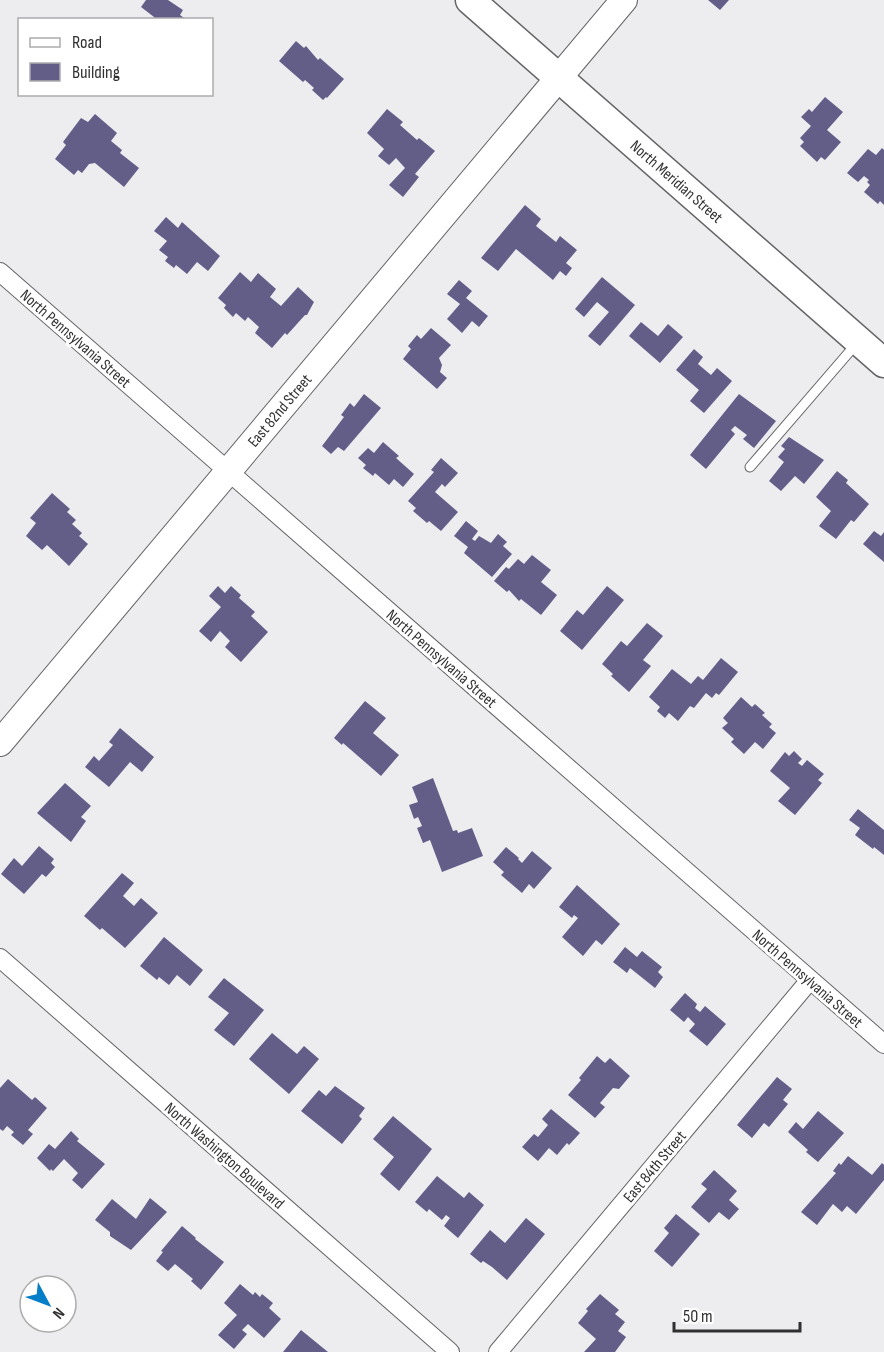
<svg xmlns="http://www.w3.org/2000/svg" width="884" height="1352" font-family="'Sofia Sans Condensed',sans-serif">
<rect width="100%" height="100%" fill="#ededf0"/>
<path fill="#625e88" d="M146,0H168L183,10L180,15L187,20H155L154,17L141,7Z
M708,0H729L720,10Z
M296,41L304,48L306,46L318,60L320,58L344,79L327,98L326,97L323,100L312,90L314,88L305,80L303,82L279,61Z
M825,97L843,112L827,130L841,142L825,160L821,157L817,162L800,146L804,142L800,138L811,126L801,117L809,109L812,112Z
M387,109L403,122L400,125L417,140L419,138L435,151L415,174L419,177L403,197L389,185L405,168L396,158L389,165L378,156L384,149L367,133Z
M95,114L117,133L111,141L122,150L120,153L139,168L124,187L95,163L89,164L82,173L78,170L74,175L55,159L66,145L63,142L81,118L88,122Z
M882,148L884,150V205L880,201L878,204L864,192L870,185L867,182L869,180L864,176L858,182L847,173L868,149L876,155Z
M525,205L541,219L536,226L556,242L560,236L577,250L566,263L572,268L566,276L560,271L553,280L516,249L498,271L481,258Z
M166,217L178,228L182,222L220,256L208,271L197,262L187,274L176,265L174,268L165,261L168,257L159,250L167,241L154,231Z
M240,272L251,282L258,273L276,289L270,297L281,306L298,287L314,302L307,315H305L287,335L285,333L272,348L255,333L259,327L248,317L245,321L236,313L233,317L224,308L226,305L218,298Z
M602,277L635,305L600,346L588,336L609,312L597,302L584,317L575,309Z
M459,280L472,291L466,298L488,316L479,327L472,321L462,333L447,319L460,304L447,294Z
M641,322L658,336L668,324L683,337L660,363L629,336Z
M431,328L451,345L439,358L442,365L440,372L447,378L437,389L403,359L411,349L408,346L417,335L421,339Z
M694,349L703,357L698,364L711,375L717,368L732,381L704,413L690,401L699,390L676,370Z
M364,394L381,408L344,451L338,447L331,454L322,446L344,417L341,415L350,403L354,407Z
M739,394L776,421L754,448L743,439L747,435L735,426L731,430L735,434L706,469L690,455Z
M789,437L824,460L804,484L795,476L781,491L769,481L784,462L778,457L785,449L781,446Z
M383,442L399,456L396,458L414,474L403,487L394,479L389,485L375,473L373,476L363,468L366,465L358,458L368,448L374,453Z
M441,458L458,473L445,487L442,484L435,492L458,512L441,531L429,521L427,523L413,511L416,508L408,501L434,472L431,470Z
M837,471L848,480L846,483L869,504L854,522L851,520L836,539L819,526L831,511L816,497Z
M52,493L70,509L67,512L76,520L72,524L82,533L79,536L88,544L69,566L47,545L42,550L26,536L36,523L30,518Z
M466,521L478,531L472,539L475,541L479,536L491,543L498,534L507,542L503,546L512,554L492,577L464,553L468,547L454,536Z
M874,531L881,536L884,532V562L863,544Z
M532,555L551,570L541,582L557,595L541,615L521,599L519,601L509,590L507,592L494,581L506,567L509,569L518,559L524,564Z
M218,586L225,593L231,586L241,595L239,598L255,612L251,616L268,632L241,662L225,647L230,641L220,631L211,642L199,631L221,607L209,596Z
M607,586L624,600L582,650L560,631L577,610L583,615Z
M647,623L663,636L643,660L651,666L629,692L611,676L613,674L602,664L621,641L627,646Z
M721,658L738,672L719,695L716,693L712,698L706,693L694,708L690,706L678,721L669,713L665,718L657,711L660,707L649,697L672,669L691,684L698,676L703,680Z
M741,697L752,707L755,704L765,713L762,715L772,724L769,727L776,733L763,749L755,742L744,754L731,742L734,739L722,728L728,723L723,718Z
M365,701L386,718L373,733L399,755L381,776L343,743L342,745L334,738Z
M120,728L154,757L142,772L130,762L109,787L85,767L94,756L99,761L113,745L109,742Z
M794,751L802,759L798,763L802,766L807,760L824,774L818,780L822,783L795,815L778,801L790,788L770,771L785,752L789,756Z
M433,778L453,831L457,830L458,833L472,828L483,856L442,872L430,840L423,843L417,828L422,826L418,817L414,819L409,805L418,802L412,787Z
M65,783L91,806L81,817L86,821L71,842L37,813Z
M858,809L884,830V855L874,847L873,849L855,835L860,828L849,820Z
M39,846L54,859L51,863L55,867L46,877L42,874L24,894L1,874L14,858L22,866Z
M506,847L519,858L518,859L522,863L532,851L552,868L534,889L529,884L522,893L501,875L504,872L493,862Z
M122,873L134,883L123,896L134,906L141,898L158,913L125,948L102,928L100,930L84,916Z
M577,885L620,924L602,945L596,940L583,956L562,937L578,918L574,915L572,918L559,907Z
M164,937L203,970L190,986L177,975L169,985L159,977L157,980L140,966Z
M625,947L637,957L642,951L662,967L658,972L663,977L655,988L630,968L627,973L613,962Z
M224,978L264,1010L234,1046L214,1030L229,1013L208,997Z
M685,993L697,1004L695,1008L700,1012L705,1006L726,1024L707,1046L689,1031L695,1024L688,1017L684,1022L670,1010Z
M272,1033L297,1054L304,1046L319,1059L289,1094L249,1059Z
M597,1056L605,1063L610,1058L630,1076L619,1089L613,1088L600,1103L605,1107L595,1118L568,1095L581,1080L579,1078Z
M777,1077L792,1089L783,1100L788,1104L769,1127L764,1123L752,1138L737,1125Z
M8,1079L32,1100L35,1097L47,1108L28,1130L33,1134L23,1145L11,1135L14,1132L7,1126L3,1131L0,1129V1088Z
M335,1086L365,1108L359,1116L362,1119L342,1144L301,1111L319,1090L326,1096Z
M551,1109L580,1133L569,1145L567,1143L557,1155L549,1148L538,1161L522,1147L534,1134L538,1137L548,1125L542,1119Z
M818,1111L844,1133L818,1162L806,1152L808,1150L788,1132L796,1122L803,1129Z
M393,1116L432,1149L399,1191L380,1174L394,1157L373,1139Z
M71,1131L79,1139L77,1141L105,1164L82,1189L72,1180L78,1173L64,1159L53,1171L51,1169L50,1171L37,1158L49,1144L55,1149Z
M848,1156L872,1175L882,1163L884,1165V1180L856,1214L847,1206L842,1212L833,1204L817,1225L801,1212L836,1173L833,1171L839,1163L841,1165Z
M714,1170L737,1191L729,1200L739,1209L729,1220L719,1212L709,1223L691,1207L707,1189L701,1184Z
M437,1176L464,1198L469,1192L484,1205L458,1238L444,1226L450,1218L446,1215L442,1220L429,1209L427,1212L415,1202Z
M150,1198L167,1212L131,1250L110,1236V1232L95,1220L112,1199L136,1219Z
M676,1214L700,1234L672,1267L654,1251L669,1233L664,1228Z
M526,1218L545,1234L507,1280L492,1267L483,1261L481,1263L470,1254L490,1230L505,1243Z
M182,1226L196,1238L195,1239L224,1262L201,1290L191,1281L193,1279L175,1264L168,1271L156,1261L163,1252L161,1251Z
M240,1284L253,1295L255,1292L260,1297L262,1294L273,1303L269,1308L281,1319L264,1338L248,1324L242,1330L247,1334L234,1349L218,1335L237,1315L224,1303Z
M600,1294L619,1310L615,1314L625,1322L618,1331L626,1337L615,1352H584L596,1339L578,1323L588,1311L586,1309Z
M301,1330L328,1352H283Z"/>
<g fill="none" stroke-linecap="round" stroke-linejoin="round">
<defs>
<path id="lane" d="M750,467L857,343"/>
<path id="street" d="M0,272L884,1044
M0,958L450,1352
M498,1352L810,980"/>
<path id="secondary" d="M0,743L624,0"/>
<path id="primary" d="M470,0L884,363"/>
</defs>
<use href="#lane" stroke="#646366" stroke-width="11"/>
<use href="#street" stroke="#646366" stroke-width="20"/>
<use href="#secondary" stroke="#646366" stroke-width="28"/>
<use href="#primary" stroke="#646366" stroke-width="31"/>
<use href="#lane" stroke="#fff" stroke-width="9"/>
<use href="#street" stroke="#fff" stroke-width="18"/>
<use href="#secondary" stroke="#fff" stroke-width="26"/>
<use href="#primary" stroke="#fff" stroke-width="28"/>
</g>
<g text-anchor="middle" stroke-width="6" stroke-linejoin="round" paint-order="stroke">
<g font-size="16" fill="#303031" stroke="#fff">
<text transform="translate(677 181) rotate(41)" y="6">North Meridian Street</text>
<text transform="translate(76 338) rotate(41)" y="6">North Pennsylvania Street</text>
<text transform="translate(279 410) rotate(-50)" y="6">East 82nd Street</text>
<text transform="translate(442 658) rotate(41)" y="6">North Pennsylvania Street</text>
<text transform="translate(808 978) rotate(41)" y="6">North Pennsylvania Street</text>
<text transform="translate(225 1155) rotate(41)" y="6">North Washington Boulevard</text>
<text transform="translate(654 1166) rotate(-50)" y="6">East 84th Street</text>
</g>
</g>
<rect x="18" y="18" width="195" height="78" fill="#ffffff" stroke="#acacad" stroke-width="1.5"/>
<rect x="30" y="38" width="30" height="9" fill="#ffffff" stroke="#acacad" stroke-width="1.5"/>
<text x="72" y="48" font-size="18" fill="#303031">Road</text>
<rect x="30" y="63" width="30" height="18" fill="#625e88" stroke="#acacad" stroke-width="1.5"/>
<text x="72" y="78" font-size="18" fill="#303031">Building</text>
<g transform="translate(48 1304) rotate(131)"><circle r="28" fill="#ffffff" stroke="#acacad" stroke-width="1.5"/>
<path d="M0-4.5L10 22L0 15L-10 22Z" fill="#047ec7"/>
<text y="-9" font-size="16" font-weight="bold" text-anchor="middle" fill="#303031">N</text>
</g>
<path d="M674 1322v9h126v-9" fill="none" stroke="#303031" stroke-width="3"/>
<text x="683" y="1322" font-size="18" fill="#303031" stroke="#ffffff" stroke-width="4.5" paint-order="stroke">50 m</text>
</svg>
